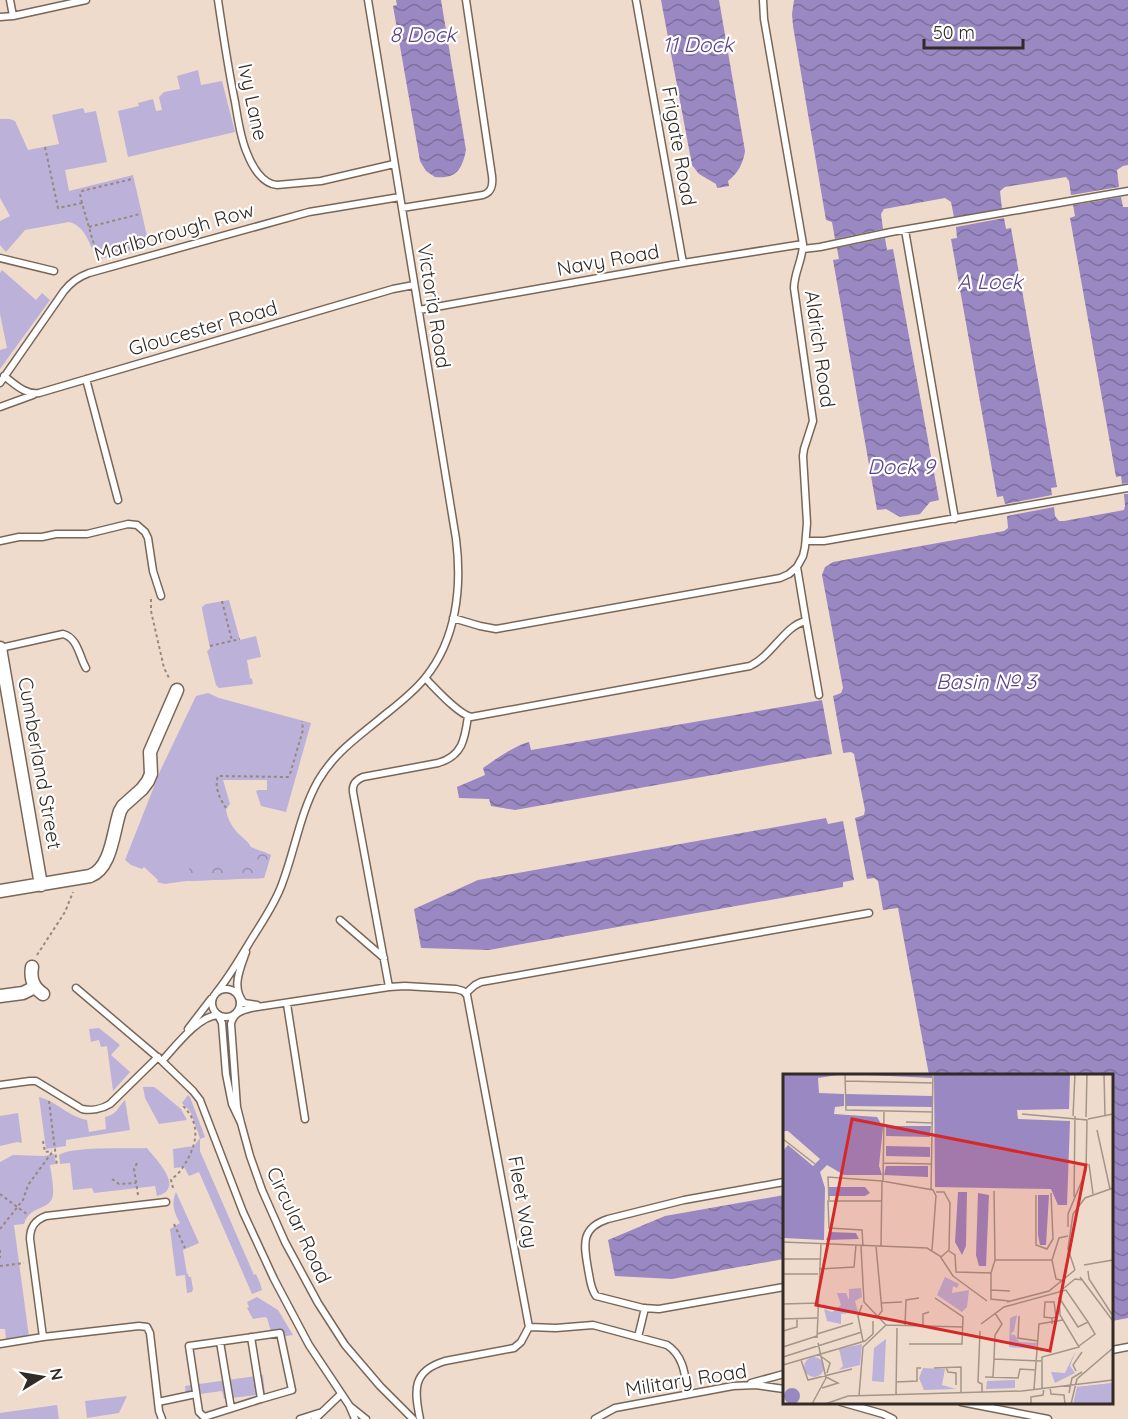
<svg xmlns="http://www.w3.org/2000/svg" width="1128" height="1419" font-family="Quicksand,sans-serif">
<defs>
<pattern id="forest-crowns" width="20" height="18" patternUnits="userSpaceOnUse" patternTransform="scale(1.5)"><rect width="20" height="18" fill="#bcb1d8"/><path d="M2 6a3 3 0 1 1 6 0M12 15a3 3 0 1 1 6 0" fill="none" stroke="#9990af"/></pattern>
<pattern id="water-waves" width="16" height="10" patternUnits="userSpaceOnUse" patternTransform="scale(1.5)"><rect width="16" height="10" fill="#9988c1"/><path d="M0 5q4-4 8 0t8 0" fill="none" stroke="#7d6f9d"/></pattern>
</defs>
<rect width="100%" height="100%" fill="#efdbcc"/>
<path fill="#bcb1d8" d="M198,70L201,85L222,81L235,132L128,157L118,111L139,106L138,103L153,99L156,111L162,110L159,97L164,92L180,89L177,76Z
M83,108L85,113L96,111L107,162L65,170L69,191L133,175L149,245L97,260C90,246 86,226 69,222L25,230L6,252L0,245V221L10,216L0,198V119H10L15,121L28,150L59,144L52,115Z
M2,270L36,300L42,293L50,300L0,369V350L7,348L0,314V273Z
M229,600L240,640L256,636L261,657L247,660L250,678L252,679L253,684L219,688L216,685L208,654L207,652L210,648L202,609V607L206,604Z
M208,693L219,698L311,723L286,812L261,806L256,791L258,790H267V780H223L230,804L226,809C227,819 233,829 241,836C246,841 248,841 251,847L271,855L264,878L186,881L165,884L157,882L158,880L144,867L142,869L131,865L125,860L161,769L196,696Z
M99,1028L120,1045L111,1055L130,1072L113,1091L107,1046L101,1047L99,1040L91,1042L89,1029Z
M143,1087H154L157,1089L181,1109L187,1120L159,1124L145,1098Z
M188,1095L190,1097L205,1137L200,1139V1151L254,1275L256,1274L260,1283L262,1290L252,1294L199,1172L189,1176L184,1167L174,1168L173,1149L194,1146L200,1138L190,1111L182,1103Z
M39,1097C56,1101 69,1117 87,1120L89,1132L106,1129L105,1117C118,1114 117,1108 125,1100L130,1130L66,1140V1146L46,1149Z
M18,1113L22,1143L17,1142L0,1146V1116Z
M147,1148C156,1160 186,1188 157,1196L155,1186L94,1193L92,1188L73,1190L70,1163L60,1164L59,1155C72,1146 128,1149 147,1148Z
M54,1154L56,1164L50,1165C51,1174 54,1185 53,1194C52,1211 30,1204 24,1224L14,1225L29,1337L6,1339L5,1329H0V1162L13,1155L44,1156Z
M176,1192L199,1243L183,1250L187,1274H188L189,1277H191L193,1289L192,1292L187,1293L185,1275L176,1276L170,1229L180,1223C174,1212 171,1204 176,1192Z
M257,1297L278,1310L293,1335L273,1338L267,1318L265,1317L253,1319L247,1308L249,1307L247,1302Z
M263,1375L265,1394L224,1399L222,1391L186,1396L185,1386Z
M127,1396L119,1413L87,1418L85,1401Z
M57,1405L59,1419H0V1413Z"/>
<path fill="url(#forest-crowns)" d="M262,851L271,855L264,878L190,881L189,865C213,863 241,866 262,851Z"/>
<path fill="url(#water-waves)" d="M396,0H441L466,150C462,169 457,179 435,177L426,171L420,161L393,6L397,5Z
M661,0H719L745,151C743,164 738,173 728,181L729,186L717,188L716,184L699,174L692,165Z
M794,0H1128V165L1123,166L1117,170L1119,187L1071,195L1069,181L1066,177L1005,187L1000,191L1002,209L954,217L951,202L945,198L884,209L881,214L883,229L835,239L832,222L826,220L793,26L792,14Z
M1121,197L1123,207H1128V483L1122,484L1121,476L1116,477L1070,218L1075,216L1073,205Z
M1004,218L1006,229L1011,228L1057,487L1051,488L1052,495L1005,504L1003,496L997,497L951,239L957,238L956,227Z
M885,238L887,250L893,249L939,500L930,502L920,514L900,517L886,509L877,510L833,260L839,259L837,248Z
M1124,494H1128V1318L1112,1321V1076L929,1075L898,908L883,910L878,881L874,878L867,879L855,818L864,815L865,810L854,754L851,752L843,753V752L833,696L841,693L843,688L822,575L825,567L833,562L1004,531L1008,528L1007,516L1054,507L1055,516L1059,521H1064L1124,510L1125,506Z
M822,700L832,754L515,810L491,806L489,799L459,798L457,787L485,775L483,768C498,758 512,747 529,742L531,750Z
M826,818L828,824L843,821L854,880L843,882V887L489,950L421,948L414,909L478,880Z
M784,1195V1259L672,1279L615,1276L608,1240L665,1216Z"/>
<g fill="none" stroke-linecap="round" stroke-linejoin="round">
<defs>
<path id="lane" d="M10,0L13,16
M218,0C223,34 228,68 235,102C238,119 240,137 247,153C252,166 262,184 277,185L321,181L394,164
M636,0L683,263
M0,17L13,16L86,0
M402,208L483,195C492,192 493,185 492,176L466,0
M905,230L955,519
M803,249L820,247L891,232L1128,191
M0,258L54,271
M419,310L683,263L803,244
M4,376C15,384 25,395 39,393L393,289L414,285
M86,379L118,500
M0,383L64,291C71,282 78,277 89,273L309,212L400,197
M0,407L33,395
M0,541L19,537H42L56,534H87L128,524L137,525L145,532L148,538L153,571L161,596
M806,541H824L1128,488
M453,618L480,626L496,629L780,578L789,574L797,567L803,556L805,547L807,523L803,456L804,449L813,421L794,288C794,273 803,259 803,244L764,19L763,0
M806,621L819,695
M0,648L63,634C78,638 79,656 86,668
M425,678C436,689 457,713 471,717L750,666C772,656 785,625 806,621L797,567
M340,920L384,958
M246,952C240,969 231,988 244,1003L257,1005
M389,987L405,986L456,989L463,991L467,995L529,1327L521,1342L514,1348L445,1361C412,1371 414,1390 420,1419
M76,988L162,1061L193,1091L200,1100L243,1212L274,1279L309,1345L349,1405L355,1419
M212 1003a14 14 0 1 1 28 0a14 14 0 1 1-28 0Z
M216,993C230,976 240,958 251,940C262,922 275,904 282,884C295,850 300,813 318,781C335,752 357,738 382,717C397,705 413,693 425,678C457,639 462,586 456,539L368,0
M466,993L475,985L481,982L869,913
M287,1004L305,1119
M188,1029L211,999
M162,1061C175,1047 198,1016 218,1015L222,1023L226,1074L232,1104L241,1123L250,1156L262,1190L285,1242L318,1303L345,1345L380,1386L413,1419
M0,1085L30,1081H36L82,1109C91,1111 102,1109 110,1104L158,1057
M241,1123L237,1107L231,1024C233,1013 242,1010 251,1008L389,987L353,792C352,784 356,780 363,777L438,763C463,756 465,738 468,716
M784,1182L684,1200L608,1219C580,1228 584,1245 588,1269C590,1278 590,1288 596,1296L643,1308L659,1309L784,1287
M529,1327L556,1328L593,1325L667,1345C684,1356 685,1375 688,1394
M280,1333L292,1390L261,1399L204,1417L199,1412L189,1346Z
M43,1337L30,1239C30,1227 35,1220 46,1216L166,1202
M251,1337L261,1399
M638,1337L645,1308
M220,1342L231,1408
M0,1344L43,1337L139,1326L147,1327L150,1333L159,1411L162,1419
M1112,1350L1128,1347
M751,1383L784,1374
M158,1402L196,1394
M841,1402L883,1414L893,1419
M961,1402L1048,1419
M351,1407L366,1419
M300,1419L319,1413
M315,1419L341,1394
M595,1419L615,1408L733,1386L756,1385L784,1389"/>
<path id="street" d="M0,648L41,885
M0,891L90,876C112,868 113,831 120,811L123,806L142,789L148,781L151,774L150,752L177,690
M32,967C30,979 33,987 43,994
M0,996L23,993L35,987"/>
</defs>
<use href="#lane" stroke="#786759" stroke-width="9"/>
<use href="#street" stroke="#786759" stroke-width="15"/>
<path stroke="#96887d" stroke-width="2" stroke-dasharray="3 3" stroke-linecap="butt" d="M45,147L58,208L82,203L97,255H102L148,243
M82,203L80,194L82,191L132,179
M89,227L140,214
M151,599V611L164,668L170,680
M222,601L232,641
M210,646L240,639
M226,808C220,799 214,787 218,776L288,777L290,774L303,730L302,721
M37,955L65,912L73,892
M49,1101L57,1166
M43,1141L45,1152L52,1151
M137,1163L134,1169L138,1195
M112,1179L119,1184L136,1183
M173,1188L171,1180C174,1177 178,1174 181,1170C197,1147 203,1124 181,1104
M0,1194L28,1215
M174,1224L185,1248
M0,1229L23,1200L28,1185L53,1151
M0,1250V1258
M0,1266L24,1263"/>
<use href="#lane" stroke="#fff" stroke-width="6"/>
<use href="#street" stroke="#fff" stroke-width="12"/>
</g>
<g text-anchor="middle" stroke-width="4.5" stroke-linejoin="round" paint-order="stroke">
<g font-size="20" fill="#322b25" stroke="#fff">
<text transform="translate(253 102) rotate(78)" y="7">Ivy Lane</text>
<text transform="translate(679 146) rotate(80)" y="7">Frigate Road</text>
<text transform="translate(174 232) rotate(-16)" y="7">Marlborough Row</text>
<text transform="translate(608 260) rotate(-10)" y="7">Navy Road</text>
<text transform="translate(434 306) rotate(81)" y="7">Victoria Road</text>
<text transform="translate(203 328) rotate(-16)" y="7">Gloucester Road</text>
<text transform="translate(820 349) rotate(82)" y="7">Aldrich Road</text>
<text transform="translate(40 763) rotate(80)" y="7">Cumberland Street</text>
<text transform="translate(523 1202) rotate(80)" y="7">Fleet Way</text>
<text transform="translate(299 1225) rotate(65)" y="7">Circular Road</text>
<text transform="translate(686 1380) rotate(-9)" y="7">Military Road</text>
</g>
<g font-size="21" font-style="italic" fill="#5c438a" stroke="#fff">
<text x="423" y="42">8 Dock</text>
<text x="698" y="52">11 Dock</text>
<text x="990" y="289">A Lock</text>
<text x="901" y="474">Dock 9</text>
<text x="986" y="689">Basin № 3</text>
</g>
</g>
<g transform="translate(783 1074)">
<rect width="330" height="330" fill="#efdbcc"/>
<path d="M162,203L176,210L174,214L170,212L169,219L186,216L184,233L179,238L154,221ZM78,214L79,223L72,227L75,238L58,240V250L44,247L41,235L49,238L58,231L54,219H63L66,226V215ZM234,241L231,257L227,260L232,261L236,268L254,269L252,275L226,273L227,244ZM79,270L77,291L56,296L60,292L56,275ZM293,276L287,292L292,299L272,309L268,298L282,299ZM21 293a10 10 0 1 1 20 0a10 10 0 1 1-20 0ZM140,294L162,295L159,311L173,315L141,316L136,304ZM204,307L232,306V314L203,315ZM330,309V330H290L294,313Z" fill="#bcb1d8"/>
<path d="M330,309L301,325L294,322V313Z" fill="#bcb1d8"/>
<path d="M103,265L101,308L89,307L91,274Z" fill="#bcb1d8"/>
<path d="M0,0H61L35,4L36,19L61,20V32L52,33L51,40L94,43L100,53L96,92L99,101H61L44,91L37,98L42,114L41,166L1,164L0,77L5,71L30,92L37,85L5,57H0ZM63,0H149V4ZM151,0H287L286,35L234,36L235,45L287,47L284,131H275L268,115L152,113ZM63,20L149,22V33L63,32ZM103,52H148L147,63L103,62ZM103,72L147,73V83L103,82ZM145,92V103L101,101L103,92ZM46,113H82L87,119L82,122H46ZM175,118H184L183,172L179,181L172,168ZM195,119L206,121L203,192H196L193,181ZM255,121H266L263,171H257L255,161ZM47,158L73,159L76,165L43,166ZM1 322a8 8 0 1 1 16 0a8 8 0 1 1-16 0Z" fill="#9988c1"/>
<path fill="none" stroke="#a39589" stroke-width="1.5" d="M62,0L63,36L150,38M321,0L322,41M62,7L150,9M239,40L304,46L303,97L285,140V153M290,42L292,0M303,43L304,0M305,45L330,40M123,48L150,49M314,56L327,115M0,65L32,90M100,89L149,90M306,90L310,120M100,107L101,37M148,116L150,0M211,117L212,186M153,118H161L167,129L166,176L158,183M253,121V171L264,175L270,165L268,119M291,123L292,42M46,126L45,103L99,107L150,116L153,122L149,176M0,168L144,174L157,182L170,202L204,227M78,172L81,228L103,251L180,253M80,172L79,156L46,154L45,127H98M93,172L99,237L95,242M98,172L99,107M166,177L172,181L173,198L208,199V225L226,227M0,185H37M269,186L276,164L285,162M301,191L330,186M36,195L71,193L73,171M292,196L285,175L290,140L302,124L330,114M305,197L306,205L330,242M208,199L212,186H269L273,205L281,207M0,200H35M297,203L330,247M208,216L227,217M276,218L292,205L300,206M277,225L295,253L305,248L312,260L296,272M224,228L266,217L292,196M98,229L119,228M0,230L36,229M79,231L75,242L80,267M212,239L219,250L212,261L211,285L258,287M236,242L235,264L255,267M0,245L34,244M198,250L221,233L283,216L305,248M269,250V244L273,243L271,228H262L261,243L269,244M122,252L123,226L136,224M140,252V240L146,238M0,257L14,253V245M197,257L195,308L199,310V318M34,260L70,249M34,264L38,170M126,270H179L180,243L152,224M0,273L34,262M0,283L79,258M39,283L47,289L44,299M18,286L25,306L69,295M0,291L82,267L90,260V247M163,293L165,298L173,299V311M151,294L178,293V319M293,297L290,291L299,278M202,303L235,304L237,295L253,296M210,303L211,285M113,308L134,307V294H138M267,313L268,320L281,321L282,330M39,314L55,309L43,303M259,314V283L296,273L277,241L276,223M251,315L256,250L280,246M286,319L289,304L299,298M113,321L114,254M76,322L80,273L103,251M29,330L43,304L35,269M42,330L65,322L239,317L330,306M248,330V323L260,321L261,314M288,330L294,305L330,274"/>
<path fill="#d62828" fill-opacity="0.15" stroke="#d62828" stroke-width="3" d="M69,45L303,91L267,277L33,231Z"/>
<rect width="330" height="330" fill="none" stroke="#322b25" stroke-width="3"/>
</g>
<g transform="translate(42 1377) rotate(79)" stroke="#ffffff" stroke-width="4.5" paint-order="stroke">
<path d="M0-4.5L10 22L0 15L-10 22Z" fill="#322b25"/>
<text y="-9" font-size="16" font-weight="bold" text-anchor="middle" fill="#322b25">N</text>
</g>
<path d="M924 39v9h99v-9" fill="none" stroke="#322b25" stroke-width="3"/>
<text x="933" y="39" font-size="18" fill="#322b25" stroke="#ffffff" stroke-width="4.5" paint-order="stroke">50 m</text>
</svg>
